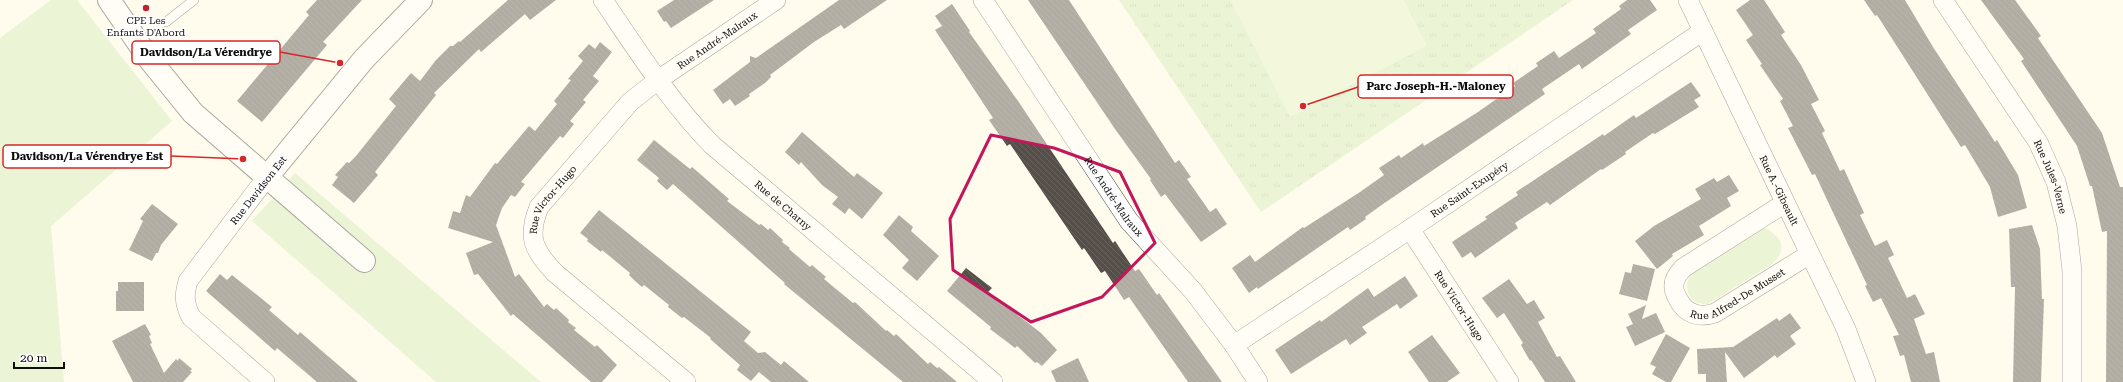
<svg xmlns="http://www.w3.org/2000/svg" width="2123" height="382" font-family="'Roboto Serif',serif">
<defs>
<pattern id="park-tufts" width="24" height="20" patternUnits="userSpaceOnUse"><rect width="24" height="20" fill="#d2eab6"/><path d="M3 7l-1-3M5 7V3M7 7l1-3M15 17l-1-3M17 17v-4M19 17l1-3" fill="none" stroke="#b3c89b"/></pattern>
<pattern id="building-back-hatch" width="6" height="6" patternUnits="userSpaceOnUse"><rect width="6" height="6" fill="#564e49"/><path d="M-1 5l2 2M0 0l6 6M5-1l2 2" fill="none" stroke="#69635f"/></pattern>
</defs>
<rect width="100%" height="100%" fill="#fffbed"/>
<path fill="#d2eab6" d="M51,0H77L172,121L51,226L64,382H0V38Z
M295,173L541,382H436L252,221Z
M1766,228C1782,238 1788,249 1772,264L1708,304C1686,304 1683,287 1692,270L1753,231Z"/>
<path fill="url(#park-tufts)" d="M1119,0H1573L1261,212Z"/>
<path fill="#e4f1c8" d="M1230,0H1404L1427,46L1290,117Z"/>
<path fill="url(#building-back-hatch)" d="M317,0H362L323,42L327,45L262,122L237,101L309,15L306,12Z
M508,0H556L530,20L525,14L481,52L479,49L434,93L436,95L375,172L378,175L354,203L332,185L338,177L335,175L347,162L349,163L356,156L396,106L389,99L411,73L420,81L436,60L450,46H453L459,41L460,42Z
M674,0H714L671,28L666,21L664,22L657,11Z
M839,0H887L844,29L841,25L814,42L770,75L771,77L765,83L749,94L750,96L735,106L730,99L723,104L713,90L750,62V56L756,58Z
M1028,0H1069L1175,163L1179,160L1191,177L1187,179L1210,212L1216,208L1227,224L1201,242L1165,194L1161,197L1150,180L1151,179L1115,129Z
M1627,0H1650L1657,10L1628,30L1631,34L1582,69L1579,64L1542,89L1545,94L1383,204L1365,217L1366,219L1350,230L1348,227L1258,289L1257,287L1249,293L1232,268L1250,255L1255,262L1303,227L1304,228L1360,192L1384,175L1379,168L1399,155L1401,158L1423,143L1424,146L1478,112L1515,86L1513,83L1538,66L1536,63L1554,51L1559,58L1596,33L1593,29L1621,9L1619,6Z
M1750,0H1764L1785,32L1781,35L1801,65L1819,100L1811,104L1825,131L1822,133L1840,171L1844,169L1864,213L1860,215L1875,246L1887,240L1894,255L1888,258L1907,298L1915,294L1925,314L1914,319L1926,354L1934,352L1940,382H1911L1904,355L1900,356L1893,336L1899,335L1881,298L1873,302L1865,286L1867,285L1815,174L1812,175L1788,128L1793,126L1780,101L1783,99L1760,65L1762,64L1746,40L1753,35L1736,10Z
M1864,0H1905L1933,47L1995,142L1997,140L2018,175L2027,208L1998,217L1990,187L1965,145L1961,147L1877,15L1875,16Z
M1981,0H2015L2041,36L2038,38L2102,133L2120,187H2123V382H2106L2107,231L2102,232L2092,186H2090L2077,146L2021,61L2024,59Z
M952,4L970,31L969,32L1018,101L1113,243L1115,241L1135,271L1139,269L1157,295L1159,293L1222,382H1188L1129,297L1124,300L1105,271L1101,273L1084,248L1082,250L1010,144L1007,146L989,120L993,118L935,30L942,26L935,16Z
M600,42L612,52L593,76L599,81L583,100L586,102L570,121L574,124L563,138L560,136L521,182L525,184L515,197L511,195L502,208L496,225L515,277L519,274L544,307L547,304L554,310L556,308L569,320L568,322L576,328L574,330L595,347L597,345L617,365L602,382H591L513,314L511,316L478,274L474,275L466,253L493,242L448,228L453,211L460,213L466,195L470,197L495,163L497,164L529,126L535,131L557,104L554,101L571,80L568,79L583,61L578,56L589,44L595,49Z
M1691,82L1701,96L1694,100L1699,107L1655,134L1653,133L1625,152L1626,154L1602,170L1601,169L1550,205L1547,202L1515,223L1518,228L1475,258L1471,252L1462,258L1452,242L1487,219L1485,217L1518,195L1516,192L1603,134L1604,136L1634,115L1636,118Z
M802,132L854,177L857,173L883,193L862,219L849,208L845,214L832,204L838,197L822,185L801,162L799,165L785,152Z
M654,140L690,169L692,167L729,199L727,201L759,225L761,224L768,230L770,228L783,240L782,242L790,248L789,249L810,267L812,265L826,277L824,279L853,303L855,302L886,331L887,330L894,336L896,334L928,364L930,362L937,368L939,367L957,382H903L784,284L785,283L673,184L667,190L657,181L659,178L637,160Z
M1729,175L1739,191L1727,198L1731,206L1699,226L1704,235L1672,254L1673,256L1657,269L1635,241L1654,226L1701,199L1695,189L1714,178L1717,182Z
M152,204L178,224L161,245L158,253H156L152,261L129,250L143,221L140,219Z
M599,210L751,332L744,341L758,353L765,352L781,365L784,361L809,382H771L759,372L751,381L737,370L740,365L710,339L711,338L684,317L682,318L668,307L669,305L644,285L642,287L635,281L629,275L630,273L602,250L601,252L587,241L588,239L580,233Z
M899,215L913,227L911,231L939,256L917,281L902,268L909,260L883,235Z
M2032,225L2040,249L2042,299H2044L2041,382H2013L2015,287H2011L2009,229Z
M1633,264L1655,269L1647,301L1619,294L1625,272L1631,273Z
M966,268L992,288L988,292L1041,333L1057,350L1042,366L1037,362L1035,363L1017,346L1015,348L990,329L991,327L947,291Z
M220,274L227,280L232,275L272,307L269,310L298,335L300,332L358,382H317L277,348L275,351L206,291Z
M1405,276L1418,296L1400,309L1397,304L1362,327L1367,333L1350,345L1346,339L1291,374L1275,350L1320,320L1321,322L1368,288L1374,297Z
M1509,279L1527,304L1534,300L1545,318L1538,322L1557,357L1560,356L1576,382H1545L1531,360L1530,361L1521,345L1523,343L1504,313L1497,318L1482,298Z
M118,282H144V311H116V291H118Z
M1646,305L1642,319L1656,313L1665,332L1635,346L1626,327L1633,324L1628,314Z
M1790,313L1801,328L1790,336L1796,344L1777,358L1775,355L1744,378L1725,352L1727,382H1706V374H1698L1697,349L1733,347L1777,318L1779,321Z
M145,324L151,335L149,336L152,343L150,344L164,373L176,359L178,361L179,358L192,369L190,371L192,372L183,382H133L112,341Z
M1666,334L1690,348L1671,382H1666L1652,374L1656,367L1650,364Z
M1432,335L1460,373L1447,382H1429L1408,352Z
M1078,358L1089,382H1056L1051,371Z"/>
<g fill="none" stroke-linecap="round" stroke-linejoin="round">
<defs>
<path id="service" d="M166,22L194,0"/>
<g id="minor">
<path id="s1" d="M603,0C637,50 670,102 712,145L993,382"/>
<path id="s2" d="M983,0L1129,221L1193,291L1234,345L1258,382"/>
<path id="s3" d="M1688,0L1846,329L1866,382"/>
<path id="s4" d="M1943,0L2038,142L2056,182L2067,226L2072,271V382"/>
<path id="s5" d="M1785,203L1683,268C1679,273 1674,278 1674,285C1673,290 1676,295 1678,299C1686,315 1700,318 1715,313L1810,254"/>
<path id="s6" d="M1410,229L1509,382"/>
<path id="s7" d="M1234,345L1410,229L1703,31"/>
<path d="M265,382L191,317C184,303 184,295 188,281L267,177"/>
<path id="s8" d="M686,382L555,273C533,250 527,237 539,207L630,102L658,80L776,0"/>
</g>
<path id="tertiary" d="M109,0L150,60L193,113L364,261
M267,177L364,59L421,0"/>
</defs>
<use href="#service" stroke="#404040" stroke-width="10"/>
<use href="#minor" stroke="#404040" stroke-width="20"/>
<use href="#tertiary" stroke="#404040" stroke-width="24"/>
<use href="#service" stroke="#fff" stroke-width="9"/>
<use href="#minor" stroke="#fff" stroke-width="19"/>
<use href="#tertiary" stroke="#fff" stroke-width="22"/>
</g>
<path d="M0 0H2123V382H0ZM991,135L1054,148L1120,172L1155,243L1102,297L1031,322L953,270L950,219Z" fill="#fffbed" fill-opacity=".55" fill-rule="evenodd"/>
<path fill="none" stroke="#c2185b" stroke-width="3" stroke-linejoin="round" d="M991,135L1054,148L1120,172L1155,243L1102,297L1031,322L953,270L950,219Z"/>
<circle fill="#bf232d" stroke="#fff" stroke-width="1.5" cx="146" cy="8" r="4"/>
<g text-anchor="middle" stroke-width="4" stroke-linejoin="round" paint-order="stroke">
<g font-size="10" fill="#0d0d0d" stroke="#fff">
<text x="146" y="24">CPE Les<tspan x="146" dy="12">Enfants D'Abord</tspan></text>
</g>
<g font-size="10" fill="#0d0d0d" stroke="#fff">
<text dy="4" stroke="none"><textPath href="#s8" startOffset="490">Rue André-Malraux</textPath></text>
<text dy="4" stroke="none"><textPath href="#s4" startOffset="208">Rue Jules-Verne</textPath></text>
<text dy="4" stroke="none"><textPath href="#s7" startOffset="282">Rue Saint-Exupéry</textPath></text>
<text transform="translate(258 190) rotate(-52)" y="4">Rue Davidson Est</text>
<text dy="4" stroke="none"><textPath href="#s3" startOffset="211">Rue A.-Gibeault</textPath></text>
<text dy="4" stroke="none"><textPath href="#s2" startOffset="236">Rue André-Malraux</textPath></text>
<text dy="4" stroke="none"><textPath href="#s8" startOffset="257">Rue Victor-Hugo</textPath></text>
<text dy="4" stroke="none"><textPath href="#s1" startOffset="275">Rue de Charny</textPath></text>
<text dy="4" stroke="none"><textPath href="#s5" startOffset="227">Rue Alfred-De Musset</textPath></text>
<text dy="4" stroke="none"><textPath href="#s6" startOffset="91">Rue Victor-Hugo</textPath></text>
</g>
</g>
<path fill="none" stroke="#d62828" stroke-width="1.5" d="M340 63L280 52M1303 106L1358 87M243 159L171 156"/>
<g fill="#d62828" stroke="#fff" stroke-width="1.5">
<circle cx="340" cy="63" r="4"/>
<circle cx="1303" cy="106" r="4"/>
<circle cx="243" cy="159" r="4"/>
</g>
<g fill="#fff" stroke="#d62828" stroke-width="1.5">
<rect x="132" y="41" width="148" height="23" rx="4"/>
<rect x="1358" y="75" width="155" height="23" rx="4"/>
<rect x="3" y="145" width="168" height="23" rx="4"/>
</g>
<g font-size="11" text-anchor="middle" font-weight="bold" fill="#0d0d0d">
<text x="206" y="56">Davidson/La Vérendrye</text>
<text x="1436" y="90">Parc Joseph-H.-Maloney</text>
<text x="87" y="160">Davidson/La Vérendrye Est</text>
</g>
<path d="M14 362v6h50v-6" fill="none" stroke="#0d0d0d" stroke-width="2"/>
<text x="20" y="362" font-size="12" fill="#0d0d0d" stroke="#ffffff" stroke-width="3" paint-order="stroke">20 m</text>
</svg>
